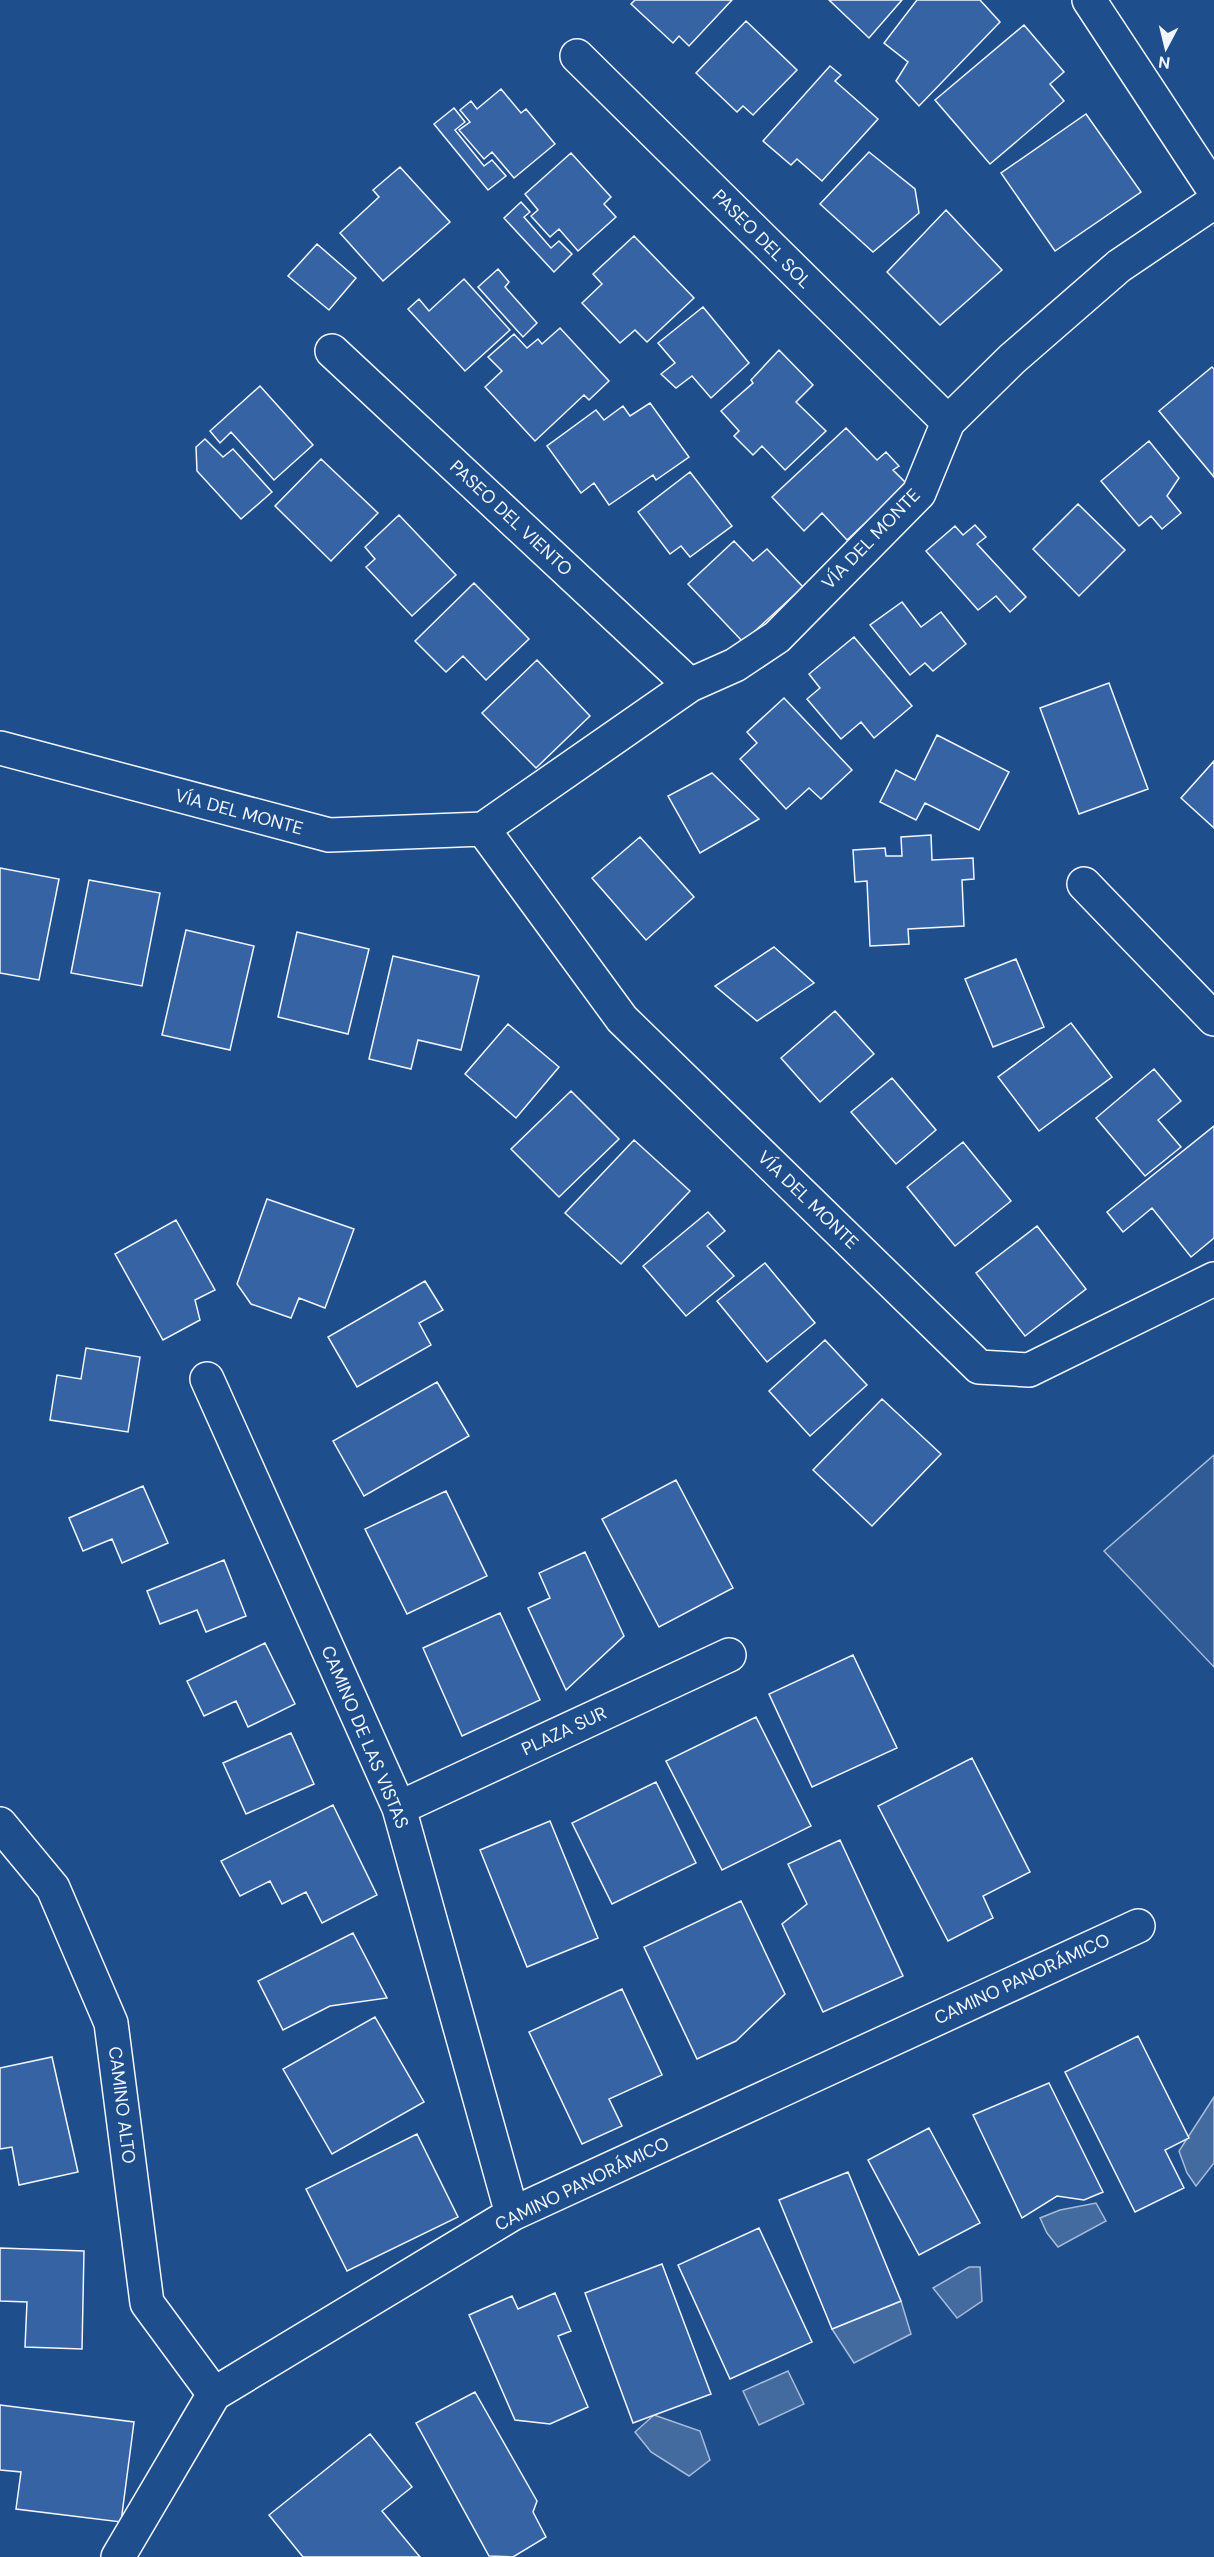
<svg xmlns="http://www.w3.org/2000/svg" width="1214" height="2557" font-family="'DM Sans',sans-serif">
<rect width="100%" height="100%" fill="#1f4e8c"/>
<path fill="#305b95" stroke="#a8bbd7" stroke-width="1.5" d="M1214,1455V1667L1104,1551Z"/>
<path fill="#446ba0" stroke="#a8bbd7" stroke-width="1.5" d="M1214,2097V2163L1196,2186L1187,2173L1179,2151Z
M1096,2203L1106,2221L1058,2247L1047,2233L1040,2218L1060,2210Z
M969,2267H980L982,2301L957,2318L933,2288Z
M901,2301L911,2334L854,2363L832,2329Z
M788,2371L804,2404L759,2425L743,2391Z
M654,2415L700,2431L710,2460L689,2476L651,2452L635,2432Z"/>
<path fill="#3563a3" stroke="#f2f6ff" stroke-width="1.5" d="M635,0H732L689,46L679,36L673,43L631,4Z
M829,0H902L869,38Z
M917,0H980L1000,22L919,106L896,81L908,62L884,43Z
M746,21L797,70L753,115L743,106L737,112L696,73Z
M1024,25L1064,72L1050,84L1064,101L990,164L935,100Z
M830,66L841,75L835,81L878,119L822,181L797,159L791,165L763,141Z
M501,89L521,113L526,109L555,144L514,178L492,152L484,159L459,130L470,122L460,110L471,101L477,109Z
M454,108L465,122L455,130L484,166L492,160L506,176L488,190L434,124Z
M1086,114L1141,192L1055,251L1001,173Z
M869,152L915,189L919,213L873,252L820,204Z
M571,153L611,197L604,204L616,217L578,251L559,229L550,237L531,216L538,210L525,194Z
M400,167L450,222L383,281L340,233L379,197L373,190Z
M521,202L530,212L524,217L551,248L559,241L572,254L554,272L504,218Z
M946,210L1002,270L940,325L887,272Z
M634,236L694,298L647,342L635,330L620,343L582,303L602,284L593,274Z
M317,244L356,278L329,310L288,276Z
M498,269L509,282L505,287L537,323L523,337L478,287Z
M464,279L510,330L465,371L408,309L419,299L429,311Z
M703,307L749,363L711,398L692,376L676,388L661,374L675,363L658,343Z
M560,328L609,381L589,400L584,395L535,441L485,387L502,371L488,357L514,334L527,348L538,339L542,344Z
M779,350L813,385L796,402L826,431L785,470L762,446L753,455L734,436L739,431L721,411L753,383L751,380Z
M1212,367L1214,369V477L1159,411Z
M260,386L313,445L274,480L231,432L220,443L210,431Z
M650,403L689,457L656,480L653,475L609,505L594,483L581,493L547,446L596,410L604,420L623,406L630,416Z
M846,428L877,460L886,452L899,466L893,470L907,484L847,540L822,513L804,531L772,497Z
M205,439L223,457L233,449L272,492L241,519L197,471L196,447Z
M1149,441L1179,478L1167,496L1181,513L1162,529L1151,516L1139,526L1101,481Z
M321,459L378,513L331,561L275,506Z
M690,472L732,526L690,557L681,546L670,554L638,512Z
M1078,504L1125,550L1079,596L1033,549Z
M399,515L456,575L412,616L366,567L375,559L365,547Z
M975,525L986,537L977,544L1026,597L1010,612L996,596L978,610L926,551L955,526L963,535Z
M734,541L753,561L767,549L803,587L743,642L688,584Z
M474,583L529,639L486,680L463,656L446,672L415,641Z
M902,602L921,627L941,612L966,644L933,671L925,663L910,675L870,625Z
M854,637L912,706L874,738L861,722L841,739L807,699L820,688L809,674Z
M537,660L590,716L536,768L482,713Z
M1109,683L1148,789L1079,814L1040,708Z
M784,698L852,770L821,799L809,788L786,809L740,759L757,743L747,732Z
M937,735L1009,772L979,830L925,803L916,820L880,802L896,770L915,780Z
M1214,761V828L1181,798Z
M712,773L759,819L700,853L668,796Z
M931,835L932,860L973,858L974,879L962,880L964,926L908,929L909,944L870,946L867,881L855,882L853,850L885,848L886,856H902L901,837Z
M640,837L694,897L646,940L592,878Z
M0,868L59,879L39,980L0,973Z
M89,880L160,893L142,986L71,973Z
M186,930L254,946L230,1050L162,1035Z
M297,932L369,949L348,1034L278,1017Z
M774,947L814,983L757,1021L715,986Z
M393,956L479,976L461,1050L418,1040L411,1069L369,1059Z
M1016,959L1044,1027L993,1047L965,979Z
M835,1011L874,1054L820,1102L781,1058Z
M1071,1023L1112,1077L1039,1131L998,1077Z
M508,1024L559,1067L516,1118L465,1074Z
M1154,1069L1181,1101L1158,1120L1181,1147L1145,1176L1096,1118Z
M892,1078L936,1130L896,1164L851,1112Z
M571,1091L619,1139L559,1197L511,1149Z
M1214,1126V1238L1191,1257L1152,1208L1123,1232L1107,1212Z
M634,1140L690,1191L621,1264L565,1213Z
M963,1142L1011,1201L955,1246L907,1187Z
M267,1199L354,1229L325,1308L299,1298L291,1318L251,1304L237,1284Z
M708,1212L725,1231L707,1246L734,1276L686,1316L643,1266Z
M176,1220L215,1290L195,1300L200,1320L163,1340L115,1254Z
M1037,1226L1086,1289L1025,1336L976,1273Z
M765,1263L815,1323L767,1362L717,1301Z
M425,1281L443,1310L419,1323L431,1345L357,1387L328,1337Z
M825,1340L867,1385L810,1436L769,1391Z
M86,1348L140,1357L128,1432L50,1420L57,1375L81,1379Z
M437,1382L469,1436L364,1496L333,1441Z
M882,1399L941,1454L872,1526L813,1470Z
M676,1480L733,1588L659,1627L602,1519Z
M143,1486L168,1543L122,1563L112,1539L83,1551L69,1518Z
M446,1491L487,1576L407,1614L365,1529Z
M585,1552L624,1636L566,1690L528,1608L550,1598L539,1573Z
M224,1560L246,1616L206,1632L197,1610L160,1624L147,1591Z
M500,1613L540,1700L462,1736L423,1648Z
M265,1643L295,1704L248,1727L236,1701L204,1716L187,1681Z
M853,1655L897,1748L812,1787L769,1694Z
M756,1717L811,1826L722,1870L666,1761Z
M291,1733L314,1784L246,1814L223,1763Z
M972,1758L1030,1872L983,1896L993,1918L948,1941L878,1806Z
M656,1782L696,1863L612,1904L572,1823Z
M333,1805L377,1895L322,1923L306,1892L282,1904L270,1881L240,1896L221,1861Z
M550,1821L598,1938L527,1967L480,1850Z
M840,1840L903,1976L823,2012L782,1924L807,1904L788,1864Z
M741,1901L785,1994L736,2041L697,2059L644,1947Z
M353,1933L387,1998L330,2006L283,2030L258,1981Z
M622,1989L662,2075L609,2099L622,2126L582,2144L529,2032Z
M375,2017L424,2102L332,2154L283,2069Z
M1138,2036L1189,2138L1165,2150L1184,2188L1135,2212L1065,2072Z
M52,2057L78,2172L19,2185L12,2147L0,2149V2068Z
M1049,2083L1103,2192L1084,2200L1057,2196L1022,2218L973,2115Z
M929,2128L980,2223L919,2255L868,2160Z
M417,2134L458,2217L347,2271L306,2189Z
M848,2172L901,2301L832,2329L779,2200Z
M759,2228L812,2342L730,2379L678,2265Z
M0,2248L84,2251L82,2349L25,2347L27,2302L0,2301Z
M662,2264L711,2394L633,2423L585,2293Z
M555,2293L571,2331L558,2336L588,2407L550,2424L515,2420L469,2315L512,2296L518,2309Z
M475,2392L537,2501L533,2512L546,2537L513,2557L489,2556L416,2423Z
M0,2405L134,2422L121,2522L16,2509L21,2472L0,2470Z
M370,2434L412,2487L382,2511L420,2557H303L269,2515Z"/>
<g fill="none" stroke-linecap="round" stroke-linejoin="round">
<defs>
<path id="street" d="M1089,0L1214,190
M577,56L948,422
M332,351L690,685
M0,748L329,835L483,829L690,685L735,665L777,637L919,493L948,422L1012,359L1119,266L1214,202
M483,829L622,1019L979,1367L1029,1370L1214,1279
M1084,884L1214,1019
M207,1379L399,1808L512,2214
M399,1808L729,1655
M0,1824L53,1888L111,2023L147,2303L214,2394
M118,2557L214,2394L512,2214L1138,1926"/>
</defs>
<use href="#street" stroke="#f2f6ff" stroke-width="36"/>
<use href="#street" stroke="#1f4e8c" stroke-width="33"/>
</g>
<g text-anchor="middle" stroke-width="4.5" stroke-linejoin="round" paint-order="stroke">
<g font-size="18" fill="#f2f6ff" stroke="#1f4e8c">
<text transform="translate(762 239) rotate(45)" y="6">PASEO DEL SOL</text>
<text transform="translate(511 518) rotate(43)" y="6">PASEO DEL VIENTO</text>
<text transform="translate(871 539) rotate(-46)" y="6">VÍA DEL MONTE</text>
<text transform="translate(239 812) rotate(15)" y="6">VÍA DEL MONTE</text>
<text transform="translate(808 1200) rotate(44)" y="6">VÍA DEL MONTE</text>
<text transform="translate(564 1731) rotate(-25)" y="6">PLAZA SUR</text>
<text transform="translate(365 1737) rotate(67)" y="6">CAMINO DE LAS VISTAS</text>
<text transform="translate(1022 1979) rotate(-25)" y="6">CAMINO PANORÁMICO</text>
<text transform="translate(122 2105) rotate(83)" y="6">CAMINO ALTO</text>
<text transform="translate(582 2184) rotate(-26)" y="6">CAMINO PANORÁMICO</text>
</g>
</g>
<g transform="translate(1166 48) rotate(187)" stroke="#1f4e8c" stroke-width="4.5" paint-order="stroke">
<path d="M0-4.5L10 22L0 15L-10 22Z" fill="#f2f6ff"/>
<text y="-9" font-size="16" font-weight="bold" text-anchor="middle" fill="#f2f6ff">N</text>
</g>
</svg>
